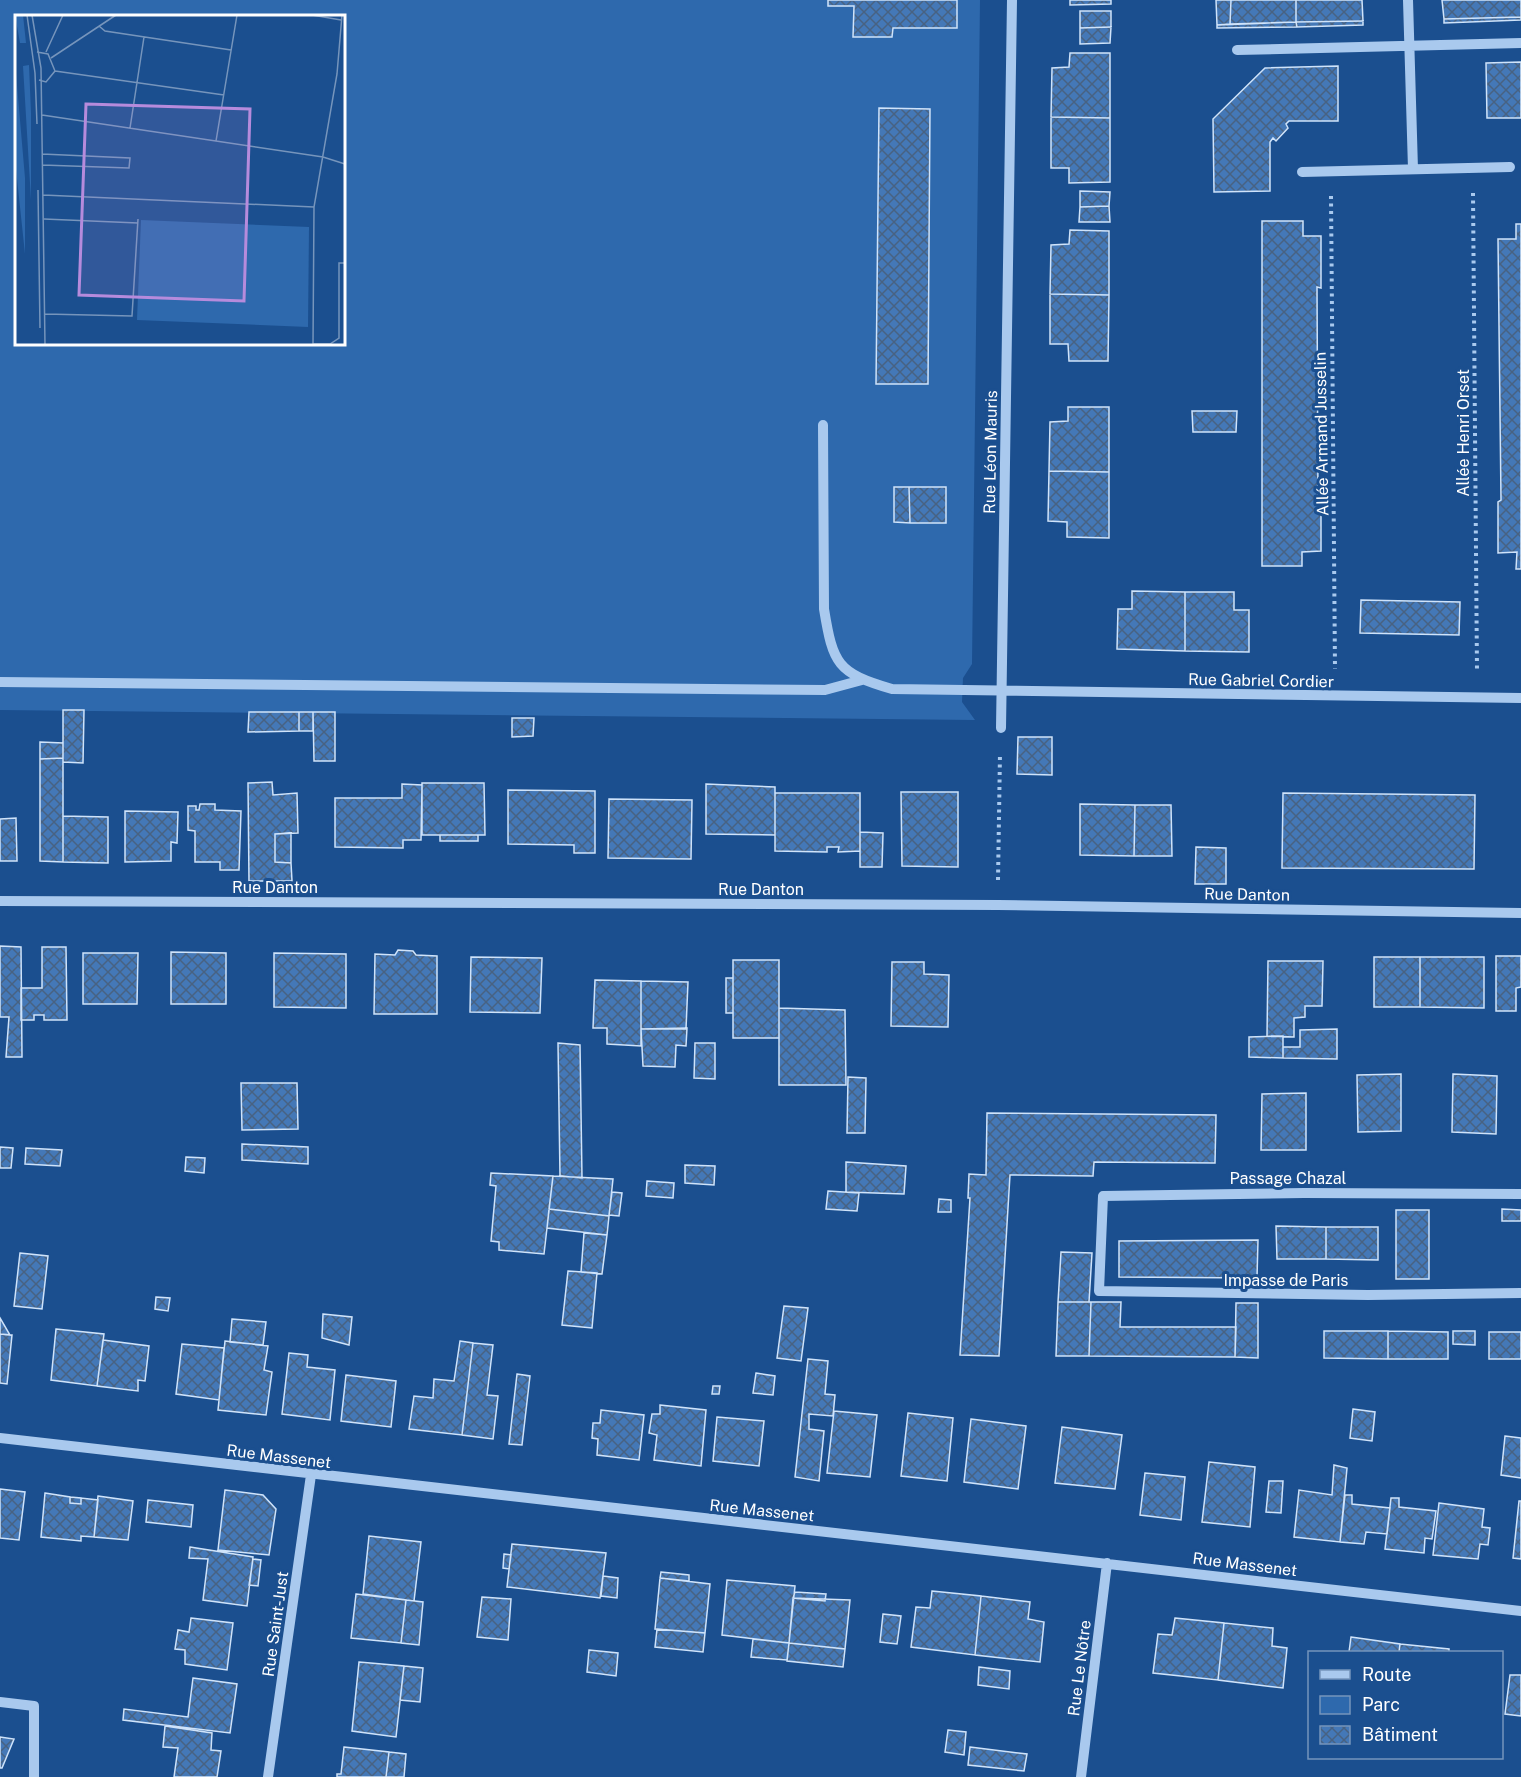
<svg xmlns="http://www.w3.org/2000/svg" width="1521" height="1777" font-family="'Public Sans',sans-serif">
<defs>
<pattern id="building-cross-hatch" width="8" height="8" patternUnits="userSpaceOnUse" patternTransform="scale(1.5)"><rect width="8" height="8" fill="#4478b7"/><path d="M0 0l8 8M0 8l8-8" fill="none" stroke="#486282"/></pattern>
</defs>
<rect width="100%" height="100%" fill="#1b4f8f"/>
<path fill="#2e69ad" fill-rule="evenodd" d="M0,0H980L972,664L963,678L962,702L975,720L0,710ZM16,16H344V344H16Z"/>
<path fill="url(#building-cross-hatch)" stroke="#cfe3fa" stroke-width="1.5" d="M828,0H957V28H893L892,37H853L854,6H828Z
M1070,0H1111V4L1070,5Z
M1216,0H1231L1230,24L1217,25Z
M1231,0H1296V22L1230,24Z
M1296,0H1362L1363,21L1296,22Z
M1442,0H1521V17L1444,19Z
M1080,11H1111V27L1080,28Z
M1521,17V20L1444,23V19Z
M1363,21V25L1297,27L1296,22Z
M1296,22L1297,27L1217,28V25Z
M1111,27L1110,43L1080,44V28Z
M1070,53H1110V118L1051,117L1052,68L1069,67Z
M1521,62V118H1487L1486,63Z
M1338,66V121H1289L1286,124L1288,128L1276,141L1273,138L1270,142V191L1214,192L1213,119L1265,68Z
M879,108L930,109L928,384H876Z
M1051,117L1110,118V182L1069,183V168H1051Z
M1080,191L1110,192L1109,206L1080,207Z
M1109,206L1110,222H1079L1080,207Z
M1262,221H1303V236H1321V288L1317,287L1318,499L1321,501V551L1302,552V566H1262Z
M1516,224H1521V569H1516L1517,552L1498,553V502L1501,500L1498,239H1516Z
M1070,230L1109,231V295L1050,294L1051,245L1069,244Z
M1050,294L1109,295L1108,361H1069L1068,344H1050Z
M1068,407H1109V472L1049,471L1050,422L1068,421Z
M1192,411H1237L1236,432H1193Z
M1049,471L1109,472V538L1067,537V522L1048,521Z
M894,487H909L910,523L894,522Z
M909,487H946V523H910Z
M1132,591L1185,592V651L1117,649L1118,609H1132Z
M1185,592H1234V610H1249V652L1185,651Z
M1361,600L1460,602L1459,635L1360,633Z
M63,710H84L83,763L63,762Z
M249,712H299V731L248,732Z
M299,712H313V731H299Z
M313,712H335V761H314Z
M512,718H534L533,736L512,737Z
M1018,737H1052V775L1017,774Z
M40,742L63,743V758L40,759Z
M63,758V862L40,861V759Z
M272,782L273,795L297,793L298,833L275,834V862L291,863L292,881H249L248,783Z
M422,783H484L485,835H422Z
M402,784L422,785L421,840H403V848L335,847V798H402Z
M706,784L775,787V835L706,834Z
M508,790L595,791V853H574V845L508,844Z
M901,792H958V867L902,866Z
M775,793H860V851L838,852L839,847H827V852L775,851Z
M1283,793L1475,795L1474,869L1282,868Z
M609,799L692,800L691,859L608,858Z
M200,804H215V810L241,811L239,870H220V862H195V831L188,830V806H196V810H199Z
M1080,804L1135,805L1134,856L1080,855Z
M1135,805H1171L1172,856H1134Z
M125,811L178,812L177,843L171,842V861L125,862Z
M63,816L108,817V863L63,862Z
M16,818L17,861H0V819Z
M860,832L883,833L882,867H860Z
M291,833V863L275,862V834Z
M440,835H478V841H440Z
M1196,847L1226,848V884H1195Z
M0,946L21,947L22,1057H6L9,1017H0Z
M42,947H66L67,1020H44V1015H34V1020H21V988H42Z
M398,950L413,951L416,955L437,956V1014H374L375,954L395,955Z
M171,952L226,953V1004H171Z
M83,953H138L137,1004H83Z
M274,953L346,954V1008L274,1007Z
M1496,956H1521V987L1516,988V1011H1496Z
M471,957L542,958L540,1013L470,1012Z
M1374,957H1420V1007H1374Z
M1420,957H1484V1008L1420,1007Z
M733,960H779V1038H733Z
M1268,961H1323L1322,1006H1305V1017L1294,1018V1037L1267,1036Z
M892,962H924V974L949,975L948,1027L891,1026Z
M726,978H733V1013H726Z
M595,980L641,981V1046L607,1044V1028H593Z
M641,981L688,982L686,1029H641Z
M779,1008L845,1010L846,1085H779Z
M687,1028L686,1046L676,1045L675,1067L643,1066L641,1029Z
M1337,1029V1059L1283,1058V1047H1300V1030Z
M1283,1036V1058L1249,1057V1037Z
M558,1043L580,1045L582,1178L560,1176Z
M695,1043H715V1079L694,1078Z
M1401,1074V1131L1358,1132L1357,1075Z
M1453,1074L1497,1076L1496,1134L1452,1132Z
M848,1077L866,1078L865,1133H847Z
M241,1083H297L298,1129L242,1130Z
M1306,1093V1150H1261L1262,1094Z
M987,1113L1216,1115L1215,1163L1094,1162L1093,1176L1010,1175L999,1356L960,1355L970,1198H968L969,1174L986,1175Z
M242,1144L308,1147V1164L242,1160Z
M0,1147L13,1148L11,1168H0Z
M26,1148L62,1150L60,1166L25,1164Z
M186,1157L205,1158L204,1173L185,1171Z
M846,1162L906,1166L904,1194L846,1192Z
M685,1165L715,1166L714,1185L685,1183Z
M491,1173L553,1176L544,1254L499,1250V1242L491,1241L496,1186L490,1185Z
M553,1176L613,1179L609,1216L549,1209Z
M647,1181L674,1183L673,1198L646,1196Z
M828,1191L859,1193L857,1211L826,1209Z
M612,1192L622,1193L619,1216L609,1215Z
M939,1199L951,1200V1212H938Z
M549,1209L609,1216L607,1235L547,1228Z
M1502,1209L1521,1210V1221H1502Z
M1396,1210H1429V1279H1396Z
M1276,1226L1326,1227V1259H1277Z
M1326,1227H1378V1260L1326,1259Z
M584,1233L607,1235L602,1274L581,1272Z
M1258,1240L1257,1278L1119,1277V1241Z
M1061,1252L1092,1253L1089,1302H1058Z
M20,1253L48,1256L42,1309L14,1306Z
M568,1271L597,1273L592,1328L562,1325Z
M156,1297L170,1298L168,1311L155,1309Z
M1058,1302H1091L1089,1356H1056Z
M1091,1302H1121L1120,1327H1236L1235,1357L1089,1356Z
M1236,1303H1258V1358L1235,1357Z
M784,1306L808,1308L801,1361L777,1358Z
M323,1314L352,1317L349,1345L322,1338Z
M0,1318L10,1335L0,1334Z
M232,1319L266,1322L263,1345L230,1342Z
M56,1329L104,1334L97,1386L51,1380Z
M1324,1331H1388V1359L1324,1358Z
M1388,1331L1448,1332V1359H1388Z
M1453,1331H1475V1345L1453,1344Z
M1489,1332H1521V1359H1489Z
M0,1334L12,1335L7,1384L0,1383Z
M103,1340L149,1346L145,1381L138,1380V1391L97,1386Z
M225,1341L268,1346L264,1370L272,1372L266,1415L218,1410Z
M460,1341L473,1343L462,1435L409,1429L414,1396L433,1398L434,1379L454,1381Z
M473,1343L493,1345L487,1395L498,1396L493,1439L462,1435Z
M182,1344L224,1348L219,1400L176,1394Z
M289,1353L308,1355L307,1367L335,1370L330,1420L282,1414Z
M808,1359L828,1361L825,1394L835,1395L833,1416L809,1414V1429L824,1431L819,1481L795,1477Z
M756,1373L775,1376L773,1395L753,1393Z
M517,1374L530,1376L522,1445L509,1444Z
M346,1375L396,1381L391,1427L341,1421Z
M713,1386H720L719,1394H712Z
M660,1405L706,1410L701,1466L654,1460L657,1435L649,1433L652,1414H660Z
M1353,1409L1375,1412L1372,1441L1350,1438Z
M601,1410L644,1415L639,1460L597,1455L598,1439L592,1438L593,1423H600Z
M834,1411L877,1415L870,1477L827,1473Z
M908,1413L953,1418L947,1481L901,1476Z
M717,1417L764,1421L759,1466L713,1461Z
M971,1419L1026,1426L1018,1489L964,1482Z
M1062,1427L1122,1435L1115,1489L1055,1483Z
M1505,1436L1521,1438V1478L1501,1475Z
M1209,1462L1255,1467L1250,1527L1202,1522Z
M1334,1465L1347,1468L1340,1542L1294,1537L1299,1490L1332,1495Z
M1145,1473L1185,1477L1181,1520L1140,1515Z
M1269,1481H1283L1281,1513L1266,1512Z
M0,1489L25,1492L19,1540L0,1538Z
M225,1490L263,1495L276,1509L269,1555L218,1550Z
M45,1493L70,1497V1503L81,1504V1498L98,1500L94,1537L81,1536V1541L41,1537Z
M1345,1495H1352V1504L1390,1508L1387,1534L1366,1532L1364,1544L1340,1542Z
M98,1496L133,1501L128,1540L94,1537Z
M70,1497L81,1498V1504L70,1503Z
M1391,1498H1399V1507L1436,1511L1432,1539L1425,1538L1424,1553L1385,1549Z
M148,1500L193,1505L191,1527L146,1522Z
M1519,1501H1521V1559L1513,1558Z
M1439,1503L1484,1509L1482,1527L1490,1528L1488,1545L1480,1544L1478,1559L1433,1555Z
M369,1536L421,1542L414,1601L363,1594Z
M512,1544L606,1553L600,1598L507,1587Z
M190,1547L253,1557L247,1606L203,1600L208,1559L189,1558Z
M504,1554L511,1555L509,1569L503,1568Z
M253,1559L261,1560L258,1586L249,1585Z
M661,1572L689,1575V1581L660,1578Z
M603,1576L618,1578L617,1598L601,1596Z
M660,1578L710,1584L705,1633L655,1629Z
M727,1580L795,1586L789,1643L722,1635Z
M932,1591L981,1596L975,1655L911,1647L916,1607L930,1608Z
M795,1592L826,1594L825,1601L793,1598Z
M356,1594L406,1600L401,1643L351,1638Z
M981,1596L1030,1602L1028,1619L1044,1622L1040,1662L975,1655Z
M482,1597L511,1599L508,1640L477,1637Z
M793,1598L850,1600L845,1649L789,1643Z
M406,1600L423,1602L419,1645L401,1643Z
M883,1614L901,1616L897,1644L880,1642Z
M191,1618L233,1623L227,1670L185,1664V1650L175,1649L178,1630L189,1632Z
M1175,1618L1224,1623L1218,1680L1153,1673L1158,1634L1172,1635Z
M1224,1623L1273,1628L1272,1646L1287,1648L1283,1688L1218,1680Z
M657,1629L705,1633L703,1652L655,1647Z
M1351,1637L1400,1644L1399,1652H1349Z
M753,1639L789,1643L787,1660L751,1657Z
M789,1643L845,1649L843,1667L787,1661Z
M1400,1644L1449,1649V1652H1399Z
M589,1650L618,1653L616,1676L587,1672Z
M359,1662L404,1666L396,1737L352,1731Z
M404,1666L423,1668L420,1702L400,1700Z
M979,1667L1010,1671L1009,1689L978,1685Z
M1510,1675H1521V1716L1505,1714Z
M193,1678L237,1684L230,1733L123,1720L124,1709L188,1717Z
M165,1726L212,1733L211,1750L221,1751L217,1777H174L178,1748L163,1747Z
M948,1730L966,1732L964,1755L945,1752Z
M0,1737L14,1739L2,1768H0Z
M344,1747L389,1752L386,1777H337V1774H341Z
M970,1747L1027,1754L1024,1771L968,1765Z
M389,1752L406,1754L404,1777H386Z"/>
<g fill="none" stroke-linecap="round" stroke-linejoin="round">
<path stroke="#a9c9ee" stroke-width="4" stroke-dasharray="3 4.5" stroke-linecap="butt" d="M1473,193L1477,671
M1331,196L1335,669
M998,880L1000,753"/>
<path stroke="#a9c9ee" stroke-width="10" d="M1408,0L1413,169
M1237,50L1521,43
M1302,172L1510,167
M823,425L824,609C833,664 837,673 892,689L1521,698
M0,682L825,690L862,680
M1001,728L1012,0
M0,901L998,905L1521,913
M1521,1194L1304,1193L1103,1196L1099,1291L1368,1295L1521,1293
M0,1438L1521,1611
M0,1702L34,1706V1777
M268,1777L311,1475
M1081,1777L1107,1563"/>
</g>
<g text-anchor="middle" stroke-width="6" stroke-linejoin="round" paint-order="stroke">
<g font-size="16" fill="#fff" stroke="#1b4f8f">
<text transform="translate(1463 433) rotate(-90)" y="6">Allée Henri Orset</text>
<text transform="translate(1321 434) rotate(-91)" y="6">Allée Armand Jusselin</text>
<text transform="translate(990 452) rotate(-89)" y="6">Rue Léon Mauris</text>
<text transform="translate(1261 680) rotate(1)" y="6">Rue Gabriel Cordier</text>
<text x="275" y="893">Rue Danton</text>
<text x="761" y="895">Rue Danton</text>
<text transform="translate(1247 894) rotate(1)" y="6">Rue Danton</text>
<text x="1288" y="1184">Passage Chazal</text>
<text x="1286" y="1286">Impasse de Paris</text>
<text transform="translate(279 1456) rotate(7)" y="6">Rue Massenet</text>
<text transform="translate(762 1510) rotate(6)" y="6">Rue Massenet</text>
<text transform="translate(1245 1564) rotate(7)" y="6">Rue Massenet</text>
<text transform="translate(275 1624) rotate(-82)" y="6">Rue Saint-Just</text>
<text transform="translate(1079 1668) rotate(-83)" y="6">Rue Le Nôtre</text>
</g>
</g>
<g transform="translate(15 15)">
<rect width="330" height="330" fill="#1b4f8f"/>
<path d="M0,0H8L11,28H5ZM0,47L10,163V239L0,145ZM14,50L16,98V185L8,51Z" fill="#2e69ad"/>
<path d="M126,205L294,212L293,312L122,305Z" fill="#2e69ad"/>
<path fill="none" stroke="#7695bc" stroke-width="1.5" d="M12,0L20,58L22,109M17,0L26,53L30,330M297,0L326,5M84,11L90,16L216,35M22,37L33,39L40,56L31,67L24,65M31,37L48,0M36,43L101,0M40,56L209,80M27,100L308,142L330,149M115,113L129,22M201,126L222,0M27,139L115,143L114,153L27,150M23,175L25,313M28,180L299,192M29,204L123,208M30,299L117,301L123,204M298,329H315L324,323V248H330M298,330L299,192L322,59L327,0"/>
<path fill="#b68bdc" fill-opacity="0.15" stroke="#b68bdc" stroke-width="3" d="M71,89L235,94L229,286L64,280Z"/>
<rect width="330" height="330" fill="none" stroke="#fff" stroke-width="3"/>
</g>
<rect x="1308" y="1651" width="195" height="108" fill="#1b4f8f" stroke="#7695bc" stroke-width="1.5"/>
<rect x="1320" y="1670" width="30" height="9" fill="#a9c9ee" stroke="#7695bc" stroke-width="1.5"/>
<text x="1362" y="1681" font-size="18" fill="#ffffff">Route</text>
<rect x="1320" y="1696" width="30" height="18" fill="#2e69ad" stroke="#7695bc" stroke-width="1.5"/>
<text x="1362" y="1711" font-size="18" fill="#ffffff">Parc</text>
<rect x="1320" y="1726" width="30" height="18" fill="url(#building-cross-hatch)" stroke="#7695bc" stroke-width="1.5"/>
<text x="1362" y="1741" font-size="18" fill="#ffffff">Bâtiment</text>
</svg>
